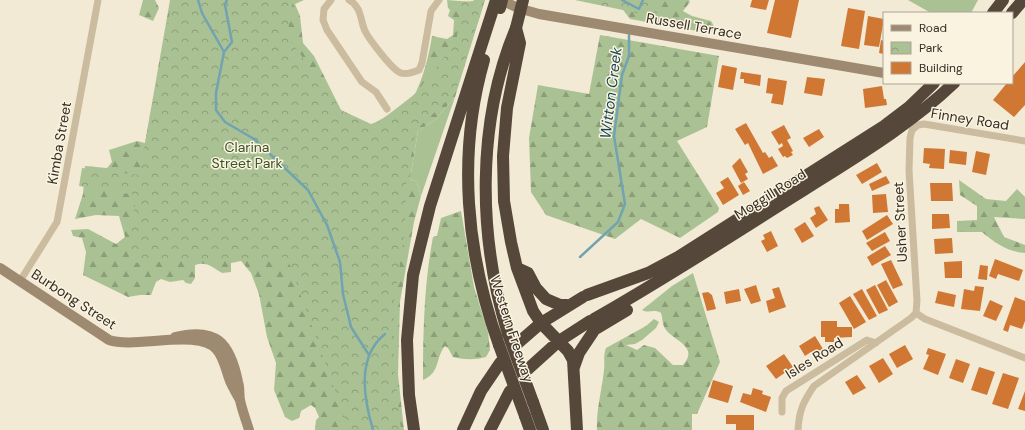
<svg xmlns="http://www.w3.org/2000/svg" width="1025" height="430" font-family="'DM Sans',sans-serif">
<defs>
<pattern id="forest-firs" width="22" height="20" patternUnits="userSpaceOnUse"><rect width="22" height="20" fill="#aac293"/><path d="M5 1l3.5 6h-7zM16 11l3.5 6h-7z" fill="#8b9e78"/></pattern>
<pattern id="park-crowns" width="20" height="18" patternUnits="userSpaceOnUse"><rect width="20" height="18" fill="#aac293"/><path d="M2 6a3 3 0 1 1 6 0M12 15a3 3 0 1 1 6 0" fill="none" stroke="#8b9e78"/></pattern>
</defs>
<rect width="100%" height="100%" fill="#f2ead4"/>
<path fill="#aac293" d="M908,0H978L971,13H931Z
M455,97L421,196L417,182L410,179L418,131L435,120Z"/>
<path fill="url(#forest-firs)" d="M143,0H155L159,8L153,21L139,15Z
M170,0H304L295,4L300,16L303,43L314,56L341,110L371,124C381,121 412,101 416,92C424,75 429,55 432,36L447,39L453,35L454,20L448,16L450,10L448,8L447,0L472,2L474,0H485L455,97L435,120L418,131L410,179L417,182L421,196L414,222L400,302L398,374L404,430H315L316,420L319,417L315,408L311,405L301,411L299,418L292,421L285,417L274,390L276,363L267,337L259,294L251,273L241,261L231,263V272L222,273C212,267 207,261 195,265V278L191,284L186,283L183,280L170,282L161,279L156,282L151,295H140L128,297L83,275L86,252L82,238L73,236L71,230L88,229L116,244L125,237L119,216L96,215L75,219L83,194L85,166L107,168L112,162L109,150L137,141L145,143Z
M613,0H689L690,2L683,11L692,16L711,21L717,31L703,32L630,19L617,2Z
M600,35L719,56L707,127L677,141L719,208L718,212L680,238L641,219L615,239L546,215L531,192L529,138L538,85L589,94Z
M959,180L986,199L1006,201L1017,189L1025,197V219L994,217L1004,237L1025,245V253C1008,252 995,243 982,232H957V221L977,220V206L960,195Z
M461,211L474,287L488,332L490,350L486,357C475,360 465,360 453,357L448,348L445,346C435,358 441,372 423,380C423,332 424,284 433,237L437,236L441,218Z
M693,273L720,362L697,414H692V430H597C596,410 602,390 604,370C605,362 603,355 606,348L646,326L654,319L659,322L656,328L642,340L635,344L626,345L637,350L644,345L655,348L673,365H683C699,347 675,341 667,331C662,326 663,320 661,313C654,308 649,314 642,310L672,286Z"/>
<path fill="url(#park-crowns)" d="M172,0H293L287,36L341,110L371,128L415,94L456,42L462,2L485,0L455,93L416,130L406,185L405,231L394,302V365L401,430H349L287,257L128,263L136,195L79,186L82,168L139,175Z
M575,0H661L656,17Z"/>
<g fill="none" stroke-linecap="round" stroke-linejoin="round">
<path stroke="#71a3b1" stroke-width="2.5" d="M198,0L202,13L224,52L216,93V110L225,122L254,139L308,190L327,225L340,262L343,294L351,327L369,355
M622,0L639,9L643,0
M224,52L232,42L225,5L227,0
M580,257L618,222L625,204L614,136L622,75L629,56V33
M373,430C364,399 356,357 385,334"/>
</g>
<path fill="#d07734" d="M752,0H769L766,10L750,7Z
M775,0H799L791,38L767,33Z
M848,8L865,11L859,49L841,46Z
M868,16L884,19L879,47L864,45Z
M881,40L884,41V54L879,53Z
M1025,62V105L1014,117L993,100L1007,83H1012V77Z
M722,65L737,68L733,90L718,87Z
M741,72L761,75L760,86L744,83V79H740Z
M807,77L825,79L822,96L804,93Z
M768,78L787,81L783,105L771,103L773,94L766,93Z
M882,86L884,99H886L887,105L865,108L863,89Z
M746,123L763,153L765,152L769,158L772,156L778,166L763,174L748,143L745,145L735,129Z
M784,125L791,138L787,140L793,151L791,152L793,155L787,158L785,156L783,157L778,149L783,146L782,143L779,145L771,132Z
M819,129L824,137L809,147L803,138Z
M924,148L945,149L944,169L929,168L930,164L923,163Z
M950,150L967,152L966,165L949,163Z
M976,151L990,154L986,175L972,172Z
M740,158L748,172L745,174L748,179L741,183L732,166Z
M877,163L882,172L862,184L856,175Z
M886,176L890,183L872,191L869,184Z
M728,177L739,195L723,205L716,193L724,188L720,182Z
M744,182L750,191L743,195L738,186Z
M930,183H952L953,201H931Z
M886,194L888,212L873,213L872,195Z
M839,204H849L850,222L835,223V209H839Z
M819,206L828,220L816,228L810,218L816,214L814,208Z
M932,214H949L950,228L932,229Z
M887,215L893,224L867,240L862,231Z
M805,222L814,236L802,243L794,229Z
M771,231L778,246L767,252L761,241L765,239L763,235Z
M885,232L890,241L872,251L866,243Z
M952,238L953,253L935,254L934,239Z
M885,246L891,255L872,266L867,257Z
M995,259L1023,270L1019,281L998,274L996,279L989,276Z
M891,260L903,285L893,289L881,264Z
M962,261V278H945L944,262Z
M980,265L988,266L987,280L978,279Z
M886,280L898,302L889,307L877,285Z
M756,285L761,301L751,304L744,289Z
M875,285L888,310L879,314L866,290Z
M975,286L984,287L980,311L961,309L964,289L974,291Z
M779,287L786,307L769,313L766,301L775,298L772,289Z
M739,289L741,301L726,304L724,292Z
M862,289L877,316L869,320L853,294Z
M938,291L956,295L954,307L935,303Z
M708,292L712,295L716,309L707,311L702,293Z
M850,296L866,322L854,329L839,303Z
M1015,297L1025,301V321L1022,329L1010,325L1008,332L1003,330Z
M990,300L1003,306L996,321L983,316Z
M821,321H837V327H852V337L834,338V342H825V337H821Z
M815,336L823,349L813,355L811,352L805,356L799,346Z
M905,345L913,359L897,368L889,354Z
M928,348L946,354L938,375L923,369L929,355L926,354Z
M784,354L793,367L776,379L766,366Z
M883,358L893,374L879,383L869,366Z
M956,359L970,364L963,383L949,378Z
M979,367L995,372L987,395L971,390Z
M1003,373L1019,378L1008,409L992,404Z
M857,375L866,388L853,395L845,382Z
M713,380L733,386L728,403L708,397Z
M753,388L763,391L762,394L771,397L766,412L740,402L743,393L751,395Z
M1025,391V411L1018,409Z
M726,415H754V430H736V424H726Z"/>
<g fill="none" stroke-linecap="round" stroke-linejoin="round">
<path stroke="#cbbb9f" stroke-width="7" d="M331,0L324,9L323,20L327,30L362,82L376,92L387,109
M349,0C362,7 360,20 365,31C369,39 393,71 401,73C407,75 414,72 419,70L422,63L431,11L439,0
M20,281L57,222L98,0
M916,313L925,319L1025,358
M782,412V398L786,391L867,340L876,343
M798,430C799,411 803,402 814,386L911,318L916,313L917,301L909,170L910,138L912,130L918,125L924,124L1025,141"/>
<path stroke="#9e8a71" stroke-width="10" d="M501,0L518,8L539,14L884,73
M0,268L109,340C135,349 200,328 217,350C224,358 226,371 230,381C233,388 237,394 240,400
M175,337C216,327 230,342 238,382C240,388 239,394 240,400C242,410 246,420 249,430"/>
<path stroke="#55473a" stroke-width="12" d="M993,13L1003,0
M1012,13L1023,0
M516,28L520,43L507,108L503,156L504,201L511,242L517,268L533,311L541,323L568,351L573,360L577,430
M484,60C457,154 466,253 499,345
M517,268L528,273L536,288L546,299L560,305H567
M587,295L648,273L678,257L884,126L909,107L934,83
M594,319C663,280 729,237 796,195C849,161 908,127 954,83
M597,328L627,310
M508,334C478,237 476,123 516,28
M518,343L541,323L583,297
M574,367L579,353L593,332
M528,369L559,341L590,321
M533,402L543,430
M525,416L530,430
M414,430L409,395L407,340L413,275L430,206L496,0
M463,430L481,391L500,363
M490,430L510,391"/>
<path stroke="#55473a" stroke-width="12" d="M500,8L502,0
M516,28L523,0
M508,334L533,402
M499,345L525,416"/>
</g>
<g text-anchor="middle" stroke-width="3" stroke-linejoin="round" paint-order="stroke">
<g font-size="14" fill="#342c24" stroke="#faf3e0">
<text transform="translate(694 26) rotate(10)" y="5">Russell Terrace</text>
<text transform="translate(970 119) rotate(9)" y="5">Finney Road</text>
<text transform="translate(59 143) rotate(-80)" y="5">Kimba Street</text>
<text transform="translate(770 194) rotate(-32)" y="5">Moggill Road</text>
<text transform="translate(900 222) rotate(-93)" y="5">Usher Street</text>
<text transform="translate(74 299) rotate(33)" y="5">Burbong Street</text>
<text transform="translate(512 329) rotate(72)" y="5">Western Freeway</text>
<text transform="translate(814 358) rotate(-32)" y="5">Isles Road</text>
</g>
<g font-size="14" fill="#3a5426" stroke="#faf3e0">
<text x="247" y="152">Clarina<tspan x="247" dy="16">Street Park</tspan></text>
</g>
<g font-size="15" font-style="italic" fill="#164758" stroke="#faf3e0">
<text transform="translate(611 93) rotate(-83)" y="5">Witton Creek</text>
</g>
</g>
<rect x="883" y="12" width="130" height="72" fill="#faf3e0" stroke="#aba395"/>
<rect x="891" y="25" width="20" height="6" fill="#9e8a71" stroke="#aba395"/>
<text x="919" y="32" font-size="12" fill="#342c24">Road</text>
<rect x="891" y="42" width="20" height="12" fill="url(#park-crowns)" stroke="#aba395"/>
<text x="919" y="52" font-size="12" fill="#342c24">Park</text>
<rect x="891" y="62" width="20" height="12" fill="#d07734" stroke="#aba395"/>
<text x="919" y="72" font-size="12" fill="#342c24">Building</text>
</svg>
